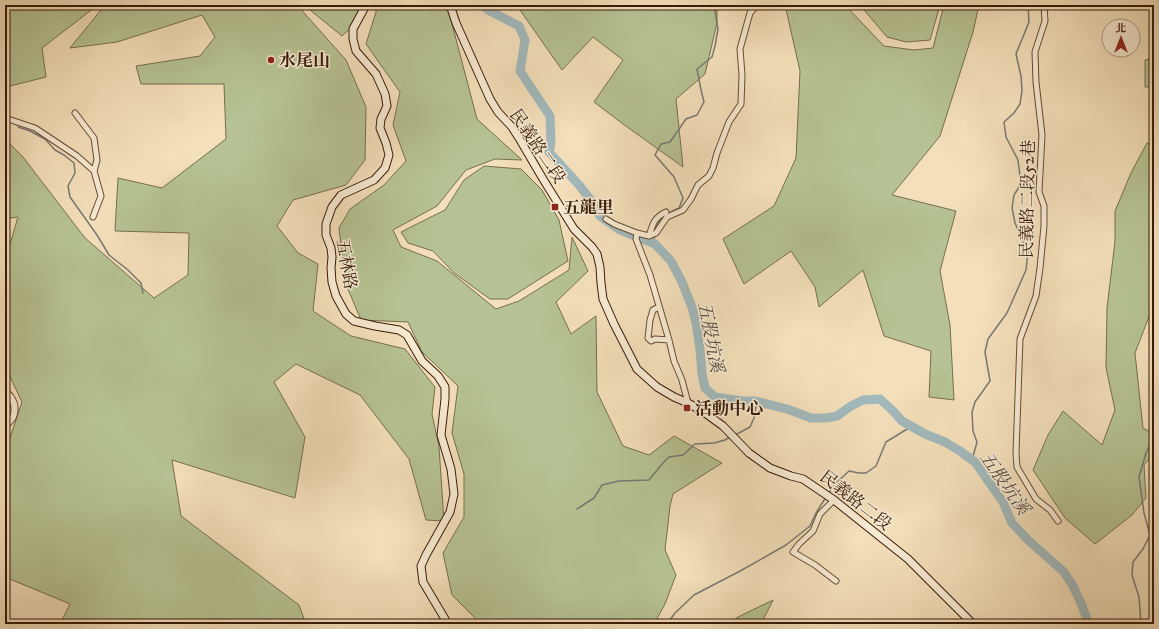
<svg xmlns="http://www.w3.org/2000/svg" width="1159" height="629" font-family="'IM FELL DW Pica','Noto Serif TC',serif">
<rect width="100%" height="100%" fill="#f3dfba"/>
<filter id="stains"><feTurbulence type="fractalNoise" baseFrequency=".005" numOctaves="4"/><feColorMatrix values="0 0 0 0 .2 0 0 0 0 .09 0 0 0 0 .02 0 0 0 .5 -.17"/></filter>
<radialGradient id="worn" r=".72"><stop offset=".6" stop-color="#630" stop-opacity="0"/><stop offset="1" stop-color="#630" stop-opacity=".3"/></radialGradient>
<path fill="#b6c293" stroke="#776e4e" d="M5,5H77L94,8L42,48L46,77L10,86L5,83Z
M105,5H297L346,60L366,107L365,160L346,185L293,200L277,226L298,253L318,264L313,311L351,336L405,349L435,387L432,414L439,447L444,521L426,520L409,459L360,395L296,364L274,382L305,437L295,498L172,460L181,516L299,605L306,624H60L70,604L5,577V505L7,447L22,402L5,366V323L6,315L5,304V261L18,217L5,219V139L23,157L85,238L154,298L188,275L189,233L115,231L118,178L162,188L226,139L224,84H141L136,66L200,56L215,37L202,15L117,42L70,48Z
M304,5H363L353,26L342,36Z
M376,5H447L477,119L522,160L495,159L466,170L437,206L393,230L401,247L437,261L496,309L519,301L569,270L572,237L588,271L556,302L571,334L596,316L597,392L623,446L649,455L674,436L722,463L673,494L670,506L665,550L676,575L665,604L654,624H481L452,595L443,553L464,517V474L452,433L458,386L422,352L408,322L361,320L345,282L339,228L350,209L384,185L406,161L393,125L400,92L366,44L376,12Z
M519,5H717V23L705,74L676,99L683,167L623,124L594,102L623,60L593,37L562,70L520,10Z
M785,5H845L884,46L914,50L933,48L944,5H979L973,32L940,136L892,195L956,211L940,271L950,325L954,400L929,397L931,351L884,336L863,270L819,307L815,287L791,251L744,284L723,239L774,206L796,158L800,71Z
M862,5H940L930,40L906,42L887,37L865,11Z
M1154,58V87H1145V60Z
M1147,143L1154,145V307L1150,314L1135,353L1143,428L1154,434V453L1144,465L1146,498L1132,515L1095,544L1065,518L1033,470L1048,435L1063,411L1102,445L1115,410L1106,368L1107,308L1115,241V211L1131,173Z
M484,166L521,169L542,190L559,220L568,261L508,299H490L454,273L433,251L408,243L401,232L445,210L464,180Z
M773,600L761,624H728L738,617Z"/>
<g fill="none" stroke-linecap="round" stroke-linejoin="round">
<path stroke="#787974" stroke-width="1.5" d="M5,115L6,116
M18,127L30,131L45,139L55,150L64,155L74,163L75,173L68,186L70,197L97,235L109,255L128,270L141,283L143,293
M667,214L679,208L683,198L674,177L655,155L661,144L670,142L686,119L697,115L704,102L701,90L697,69L712,57L715,46L718,29L714,5
M654,228L662,217
M654,236L655,244
M735,435L750,427L754,418L757,401
M972,460L977,442L973,431L972,412L975,402L990,381L985,352L988,339L1007,313L1026,270L1028,252L1015,223L1012,208L1014,195L1021,184L1018,160L1006,137L1004,122L1014,113L1020,104L1022,91L1021,76L1016,54L1029,22L1028,5
M828,494L835,484L849,471L859,473H866L876,466L886,442L912,426
M577,509L594,498L602,485L619,481L649,480L663,463L669,457L683,455L695,444L714,443L725,440L730,437
M667,624L675,613L694,595L742,570L786,545L810,526L816,513L826,497
M1141,624L1139,597L1132,575L1133,562L1143,549L1150,535L1144,513L1139,477L1146,453L1154,437"/>
<path stroke="#a2b9bc" stroke-width="9" d="M483,5L488,10L519,26L525,40L520,71L550,116L551,143L549,152L579,185L590,199L600,216L620,230L655,244L671,261L682,282L692,307L696,323L700,349L702,374L705,388L715,397L742,401H755L787,409L811,418H826L837,416L851,406L863,400L880,399L892,410L902,421L925,434L945,442L960,451L975,462L1003,502L1012,523L1028,540L1064,572L1073,586L1081,603L1089,624"/>
<defs>
<path id="minor" d="M1044,5L1045,21L1035,52L1036,82L1042,135L1039,192L1044,206V226L1040,268L1036,296L1020,339L1016,453L1017,467L1036,499L1050,510L1058,521
M75,113L94,138L97,160L94,171
M5,118L35,128L77,156L94,171L101,196L93,217
M606,219L614,224L637,233L649,236L656,233L667,217L683,210L691,199L698,185L709,176L713,168L717,153L729,122L741,104L742,75L740,49L750,13L757,5
M637,233L636,239L650,275L669,340L674,361L682,380L688,403
M649,236C653,223 654,218 666,212
M659,307L653,310L650,320L648,338L651,341L655,339L669,340
M834,500L820,514L813,531L799,544L793,552L815,565L836,581"/>
<path id="tertiary" d="M5,391C13,398 17,407 13,417C11,420 7,424 5,427"/>
<path id="secondary" d="M366,5L353,29V39L356,51L376,74L385,94L387,106L381,119L380,128L386,143L389,155L385,168L374,180L341,195L332,207L326,224V235L331,248L332,257L331,268L332,282L336,296L346,314L354,321L375,326L399,330L407,335L422,361L438,376L445,387V399L441,435L451,469L454,494L450,512L426,555L421,566L423,582L445,619L447,624
M450,5L456,23L490,99L498,112L512,127L519,138L543,179L574,229L592,247L597,254L600,267L601,283L603,299L614,324L637,369L657,387L674,397L688,403L705,413L723,426L749,453L770,468L791,476L803,479L834,500L908,559L973,624"/>
</defs>
<use href="#minor" stroke="#674a34" stroke-width="7"/>
<use href="#tertiary" stroke="#674a34" stroke-width="8"/>
<use href="#secondary" stroke="#381908" stroke-width="9"/>
<use href="#minor" stroke="#f7ead2" stroke-width="5"/>
<use href="#tertiary" stroke="#f7ead2" stroke-width="6"/>
<use href="#secondary" stroke="#f7ead2" stroke-width="7"/>
</g>
<g fill="#8f2418" stroke="#f7ead2" stroke-width="1.5">
<circle cx="271" cy="60" r="4"/>
<rect x="551" y="203" width="8" height="8" rx="2"/>
<rect x="683" y="404" width="8" height="8" rx="2"/>
</g>
<g text-anchor="middle" stroke-width="3" stroke-linejoin="round" paint-order="stroke">
<g font-size="17" font-weight="bold" fill="#381908" stroke="#f7ead2" text-anchor="start">
<text x="279" y="66">水尾山</text>
<text x="563" y="213">五龍里</text>
<text x="695" y="414">活動中心</text>
</g>
<g font-size="17" fill="#381908" stroke="#f7ead2">
<text transform="translate(538 146) rotate(56)" y="6">民義路二段</text>
<text transform="translate(1027 199) rotate(-89)" y="6">民義路二段52巷</text>
<text transform="translate(347 264) rotate(80)" y="6">五林路</text>
<text transform="translate(856 500) rotate(38)" y="6">民義路二段</text>
</g>
<g font-size="18" font-style="italic" fill="#58493e" stroke="#f7ead2">
<text transform="translate(711 337) rotate(79)" y="6">五股坑溪</text>
<text transform="translate(1005 483) rotate(55)" y="6">五股坑溪</text>
</g>
</g>
<rect width="1159" height="629" fill="none" stroke="#f3dfba" stroke-width="20"/>
<rect x="6" y="6" width="1147" height="617" fill="none" stroke="#381908" stroke-width="2"/>
<rect x="10" y="10" width="1139" height="609" fill="none" stroke="#381908"/>
<g transform="translate(1121 38)"><circle r="19" fill="#f7ead2" stroke="#ab9681"/>
<path d="M0-3L7 15L0 10L-7 15Z" fill="#8f2418"/>
<text y="-6" font-size="11" font-weight="bold" text-anchor="middle" fill="#381908">北</text>
</g>
<rect width="100%" height="100%" filter="url(#stains)"/>
<rect width="100%" height="100%" fill="url(#worn)"/>
</svg>
